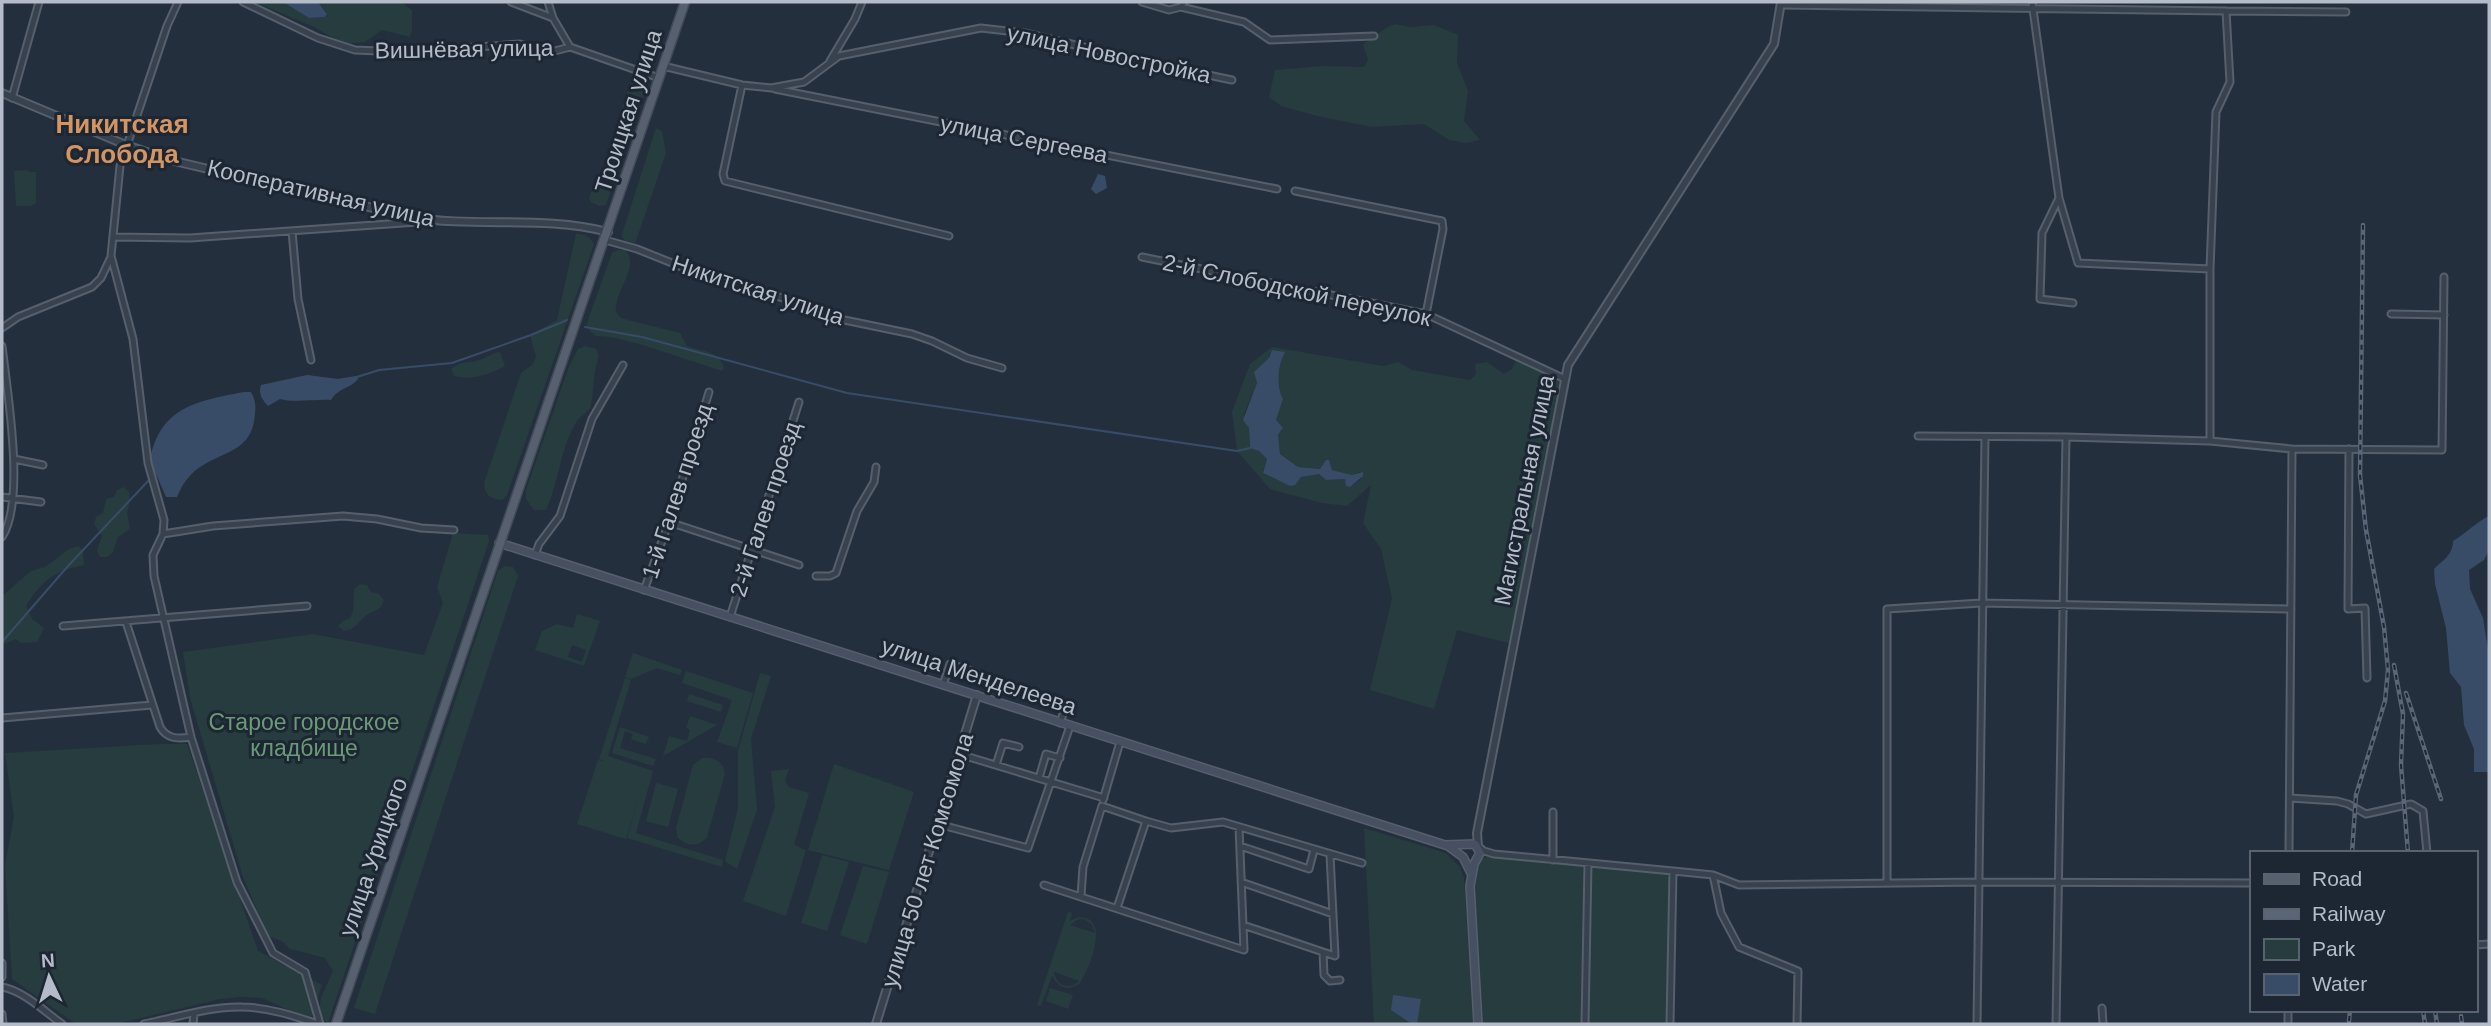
<svg xmlns="http://www.w3.org/2000/svg" width="2491" height="1026" font-family="Helvetica,sans-serif">
<rect width="100%" height="100%" fill="#242f3e"/>
<path fill="#263c3f" fill-rule="evenodd" d="M261,2H283L309,18L326,17L327,13L318,2H401L412,10V30L410,37L382,30L365,42L344,44L314,27L257,3Z
M1395,24L1410,27L1434,25L1458,35L1457,63L1468,91L1464,121L1480,140L1466,143L1449,140L1424,124L1372,127L1317,116L1281,106L1269,97L1275,70L1323,66L1364,67L1368,60L1363,44C1375,38 1382,28 1395,24Z
M643,78L647,81L646,89L606,205L599,206L591,202L589,198L593,188L597,185L604,187L611,184L609,169L617,144L615,129L630,84Z
M656,128L662,131L666,153L637,238L635,243L626,241L622,237V234Z
M28,170L29,172H36V203L31,206H16L14,171Z
M576,234C586,234 589,236 594,244L507,495L502,500C491,499 484,495 484,483L521,373L533,364L536,357L530,335L557,320Z
M618,250H625C641,266 614,290 616,312L621,318L628,320L680,333L687,346C702,352 719,350 724,368L722,371L643,345L611,337L596,336L590,331L587,324L589,317L612,253Z
M585,346L596,349L599,356C593,372 594,389 591,405C590,412 581,415 577,421C560,448 559,482 546,510H534L526,499V490L568,369L578,349Z
M1272,347L1383,366L1398,362L1412,370L1470,380L1476,374L1475,364L1487,362L1504,374L1512,369L1516,361L1564,380L1509,643L1457,630L1434,709L1370,690L1392,599L1381,549L1363,523L1371,485L1347,506L1321,503L1270,489L1237,451L1232,412L1250,364ZM1270,353L1283,355C1278,368 1277,387 1283,399L1276,420L1282,431L1278,435L1280,454L1298,467L1321,469L1326,460H1329L1332,470L1352,475L1360,472L1361,479L1350,487L1345,479L1326,480L1319,473L1301,477L1290,486L1267,475L1263,471L1267,459L1259,451L1250,448L1249,428L1244,414L1257,383L1255,372L1269,358Z
M500,352L505,366C491,374 469,381 454,376L451,369C465,359 466,364 479,360C487,358 491,353 500,352Z
M124,487L129,492L130,500L127,514L130,529L118,537L113,552L107,557H100L97,550L102,536L94,524L96,517L103,513L106,499L114,497L117,490Z
M453,533L488,535L489,541L328,1023C310,1009 326,989 333,971L325,958L290,949L282,941L268,936L243,877L190,698L183,652L313,634L424,655L443,603L437,587Z
M78,546L83,551L84,565C55,571 42,580 26,606L32,619L44,628L37,642L21,643L16,639L2,645V596L31,571L45,567L69,549Z
M505,566L513,567L518,576L375,1014L354,1008L498,571Z
M360,584L367,585L371,592L379,594L384,600L381,607C376,611 369,613 364,617C357,624 355,629 344,631L338,626L343,621L350,618L353,611L354,589Z
M577,614L600,621L584,666L535,650L542,631L557,624L573,628ZM572,645L586,650L582,662L568,657Z
M633,653L682,670L680,675L657,668L631,679L625,677Z
M686,671L753,693L737,748L717,742L732,700L682,683Z
M760,673L771,676L751,739L757,810L737,869L725,861L738,808V751Z
M625,678L631,680L608,756L653,771L636,833L723,860L722,867L627,838L638,801L626,839L577,824L598,760L606,762L599,759Z
M689,694L723,705L721,712L687,701Z
M690,716L717,725L663,756L669,736L687,741L690,730L686,728Z
M620,727L649,737L646,744L631,739L633,734L625,731L620,748L656,759L653,766L612,753Z
M158,744H187L258,951L322,985L310,1020L262,998L240,997L220,999L116,1024H76L12,979L5,864L14,817L5,753Z
M702,758C713,757 724,761 725,774L707,837C699,848 687,846 678,838L676,828L693,765Z
M834,764L914,792L889,870L808,850Z
M789,769L785,781L789,787L809,793L794,845L806,850L786,916L743,901L775,807L771,771Z
M656,783L678,789L668,827L646,821Z
M1364,828L1446,853L1460,867L1464,878L1473,1024H1374Z
M822,855L849,862L827,931L801,923Z
M1494,855L1673,871L1670,1024H1482L1472,876L1479,859Z
M863,866L889,872L867,944L840,935Z
M1068,912L1072,913L1070,921C1075,918 1080,916 1086,918C1108,925 1088,972 1079,984C1067,992 1058,987 1052,976L1041,1006L1037,1005ZM1084,919L1092,925L1095,933L1070,925L1077,920ZM1054,973L1055,972L1079,981C1069,990 1057,986 1054,973Z
M1050,988L1073,995L1068,1009L1046,1001Z"/>
<path fill="#394c67" d="M283,2H318L327,14L325,17L309,18Z
M1098,174L1105,176L1107,188L1096,194L1091,189Z
M1272,350L1285,352C1278,364 1276,387 1283,399L1276,420L1283,428L1278,435L1280,454L1298,467L1320,469L1326,460H1329L1332,470L1352,475L1363,472V476L1350,487L1346,486L1345,479L1326,480L1319,474L1301,477L1295,485L1290,486L1263,473L1267,459L1259,451L1250,448L1249,428L1243,420L1257,383L1254,372L1269,358Z
M307,375L338,379L356,376L358,379C350,389 339,387 331,400C316,399 293,403 280,399L268,406C262,399 258,394 261,385Z
M244,392H251C255,399 256,405 255,413C253,451 226,450 200,467C189,474 182,485 177,497H166L150,460C160,407 197,401 244,392Z
M2489,516V550L2484,560L2469,570L2470,589L2483,618L2489,656V772H2474V749L2464,725L2461,687L2450,673L2446,628L2435,584L2434,569C2443,560 2453,555 2453,541C2466,533 2475,523 2489,516Z
M1393,995L1421,999L1417,1024H1412L1391,1010Z"/>
<g fill="none" stroke-linecap="round" stroke-linejoin="round">
<path stroke="#394c67" stroke-width="2" d="M585,327L642,337L847,393L1237,451L1250,448
M357,377L379,370L452,363L531,335L567,320
M2,642L68,566L149,480"/>
<defs>
<path id="minor" d="M178,2L167,26L120,166L111,256L133,339L148,463L164,520L163,534L153,555L154,576L191,737L237,882L273,953L305,972L320,1024
M243,2L318,38L355,50L401,52L520,44L551,52L570,47
M511,2L553,18
M548,2L553,18L570,47L659,78
M1142,2L1169,10L1181,7
M1184,2L1181,7L1244,22L1270,40L1374,36
M2032,2L2059,198L2078,263L2210,269
M1781,5L2226,11L2230,82L2216,112L2210,269V441
M2226,11L2346,12
M830,61L855,19L862,2
M663,66L742,85L771,88L804,82L839,56L981,28L1025,33L1151,63L1232,80
M742,85L723,174L725,181L949,236
M775,89L1277,189
M12,98L39,2
M1295,191L1442,221L1443,229L1426,314
M2059,198L2042,233L2040,299L2073,303
M292,231L298,299L311,360
M113,237L190,238L431,221
M605,240L637,249L702,275L783,298L830,317L912,334L932,341L967,358L1002,368
M1142,257L1426,314L1565,379
M2391,314L2444,315
M2,328L18,317L92,287L101,278L110,259
M2,346C7,390 26,501 2,537
M1918,436L2066,437
M2349,449L2348,609L2365,608L2367,678
M14,459L43,465
M2,497L41,502
M669,522L799,565
M163,534L213,526L343,516L377,519L421,528L454,530
M535,555L539,544L560,516L592,419L623,365
M816,576H830L836,573L857,511L874,482L876,467
M644,590L669,522L709,392
M730,617L799,402
M126,622L160,727C167,739 177,739 191,737
M63,626L307,606
M943,685L950,664L975,672L981,679L1065,708L1060,723
M2,718L152,705
M959,754L1104,798
M996,765L1003,743L1019,747
M1039,778L1046,754L1060,758
M2290,798L2337,801L2348,804L2366,814L2411,804L2423,811L2427,853
M1103,800L1120,742
M1553,812V860
M1146,821L1171,828L1223,822L1362,863
M938,824L1028,848L1070,726
M1240,846L1309,869L1314,850
M1479,847L1484,851L1494,854L1673,871L1670,1024
M2289,853L2292,449
M1330,855L1335,956L1323,952L1324,975L1330,981L1340,980
M1673,871L1713,875L1739,885L1978,882L2251,883
M1713,875L1721,913L1739,947L1798,971L1797,1024
M1241,882L1333,914
M1887,883V609L1981,603L2291,609
M1044,885L1244,950L1239,827
M1081,896L1083,867L1102,806L1146,821L1117,908
M1243,925L1323,952
M2475,945L2489,944
M2,963V977
M2,987C24,991 44,1011 62,1024
M2102,1008L2103,1024
M2,1014L3,1024
M144,1024C175,1018 210,1006 242,1007C267,1007 294,1016 318,1024
M193,1024L194,1014
M1585,1024L1588,864
M1977,1024L1985,437
M2056,1024L2066,437L2210,441L2292,449L2442,450L2444,277
M2288,1024V1010"/>
<path id="tertiary" d="M2,93L126,145L170,160L411,217C476,228 543,215 608,232
M1478,846L1477,833L1568,365L1774,44L1781,2
M876,1024L977,695"/>
<path id="secondary" d="M499,543L1445,845L1475,844L1480,853L1474,864L1470,886L1478,1024
M1448,846L1463,857L1471,873"/>
<path id="primary" d="M336,1024L685,2"/>
</defs>
<use href="#minor" stroke="#565f6c" stroke-width="9"/>
<use href="#tertiary" stroke="#565f6c" stroke-width="10"/>
<use href="#secondary" stroke="#565f6c" stroke-width="10"/>
<use href="#primary" stroke="#414a57" stroke-width="11"/>
<use href="#minor" stroke="#38414e" stroke-width="5"/>
<use href="#tertiary" stroke="#38414e" stroke-width="6"/>
<use href="#secondary" stroke="#465061" stroke-width="7"/>
<use href="#primary" stroke="#56606e" stroke-width="8"/>
<defs>
<path id="rail" d="M2394,665L2403,714L2401,765L2408,853
M2406,693L2441,799
M2352,853L2356,795L2385,701L2388,670L2384,627L2366,530L2360,475L2363,225
M2423,1010L2425,1024
M2435,1010L2437,1024
M2461,1016L2462,1024
M2349,1021L2350,1010"/>
</defs>
<use href="#rail" stroke="#5a6575" stroke-width="4.5"/>
<use href="#rail" stroke="#1d2633" stroke-width="2" stroke-dasharray="5" stroke-linecap="butt"/>
</g>
<g text-anchor="middle" stroke-width="6" stroke-linejoin="round" paint-order="stroke">
<g font-size="23" fill="#b4bcc9" stroke="#1d2633">
<text transform="translate(464 49) rotate(-1)" y="8">Вишнёвая улица</text>
<text transform="translate(1109 54) rotate(12)" y="8">улица Новостройка</text>
<text transform="translate(628 111) rotate(-72)" y="8">Троицкая улица</text>
<text transform="translate(1024 139) rotate(11)" y="8">улица Сергеева</text>
<text transform="translate(321 193) rotate(13)" y="8">Кооперативная улица</text>
<text transform="translate(758 290) rotate(18)" y="8">Никитская улица</text>
<text transform="translate(1297 290) rotate(12)" y="8">2-й Слободской переулок</text>
<text transform="translate(1524 490) rotate(-79)" y="8">Магистральная улица</text>
<text transform="translate(677 491) rotate(-72)" y="8">1-й Галев проезд</text>
<text transform="translate(765 509) rotate(-72)" y="8">2-й Галев проезд</text>
<text transform="translate(979 676) rotate(18)" y="8">улица Менделеева</text>
<text transform="translate(373 857) rotate(-71)" y="8">улица Урицкого</text>
<text transform="translate(927 860) rotate(-73)" y="8">улица 50 лет Комсомола</text>
</g>
<g font-size="23" fill="#6b9a76" stroke="#1d2633">
<text x="304" y="730">Старое городское<tspan x="304" dy="26">кладбище</tspan></text>
</g>
<g font-size="26" font-weight="bold" fill="#d59563" stroke="#1d2633">
<text x="122" y="133">Никитская<tspan x="122" dy="30">Слобода</tspan></text>
</g>
</g>
<rect width="2491" height="1026" fill="none" stroke="#b4bcc9" stroke-width="7"/>
<rect x="2250" y="851" width="228" height="161" fill="#1d2633" stroke="#59626f" stroke-width="2"/>
<rect x="2264" y="874" width="35" height="10" fill="#56606e" stroke="#59626f" stroke-width="2"/>
<text x="2312" y="886" font-size="21" fill="#b4bcc9">Road</text>
<rect x="2264" y="909" width="35" height="10" fill="#5a6575" stroke="#59626f" stroke-width="2"/>
<text x="2312" y="921" font-size="21" fill="#b4bcc9">Railway</text>
<rect x="2264" y="939" width="35" height="21" fill="#263c3f" stroke="#59626f" stroke-width="2"/>
<text x="2312" y="956" font-size="21" fill="#b4bcc9">Park</text>
<rect x="2264" y="974" width="35" height="21" fill="#394c67" stroke="#59626f" stroke-width="2"/>
<text x="2312" y="991" font-size="21" fill="#b4bcc9">Water</text>
<g transform="translate(49 977) rotate(356)" stroke="#1d2633" stroke-width="5" paint-order="stroke">
<path d="M0-5L12 26L0 18L-12 26Z" fill="#b4bcc9"/>
<text y="-10" font-size="19" font-weight="bold" text-anchor="middle" fill="#b4bcc9">N</text>
</g>
</svg>
